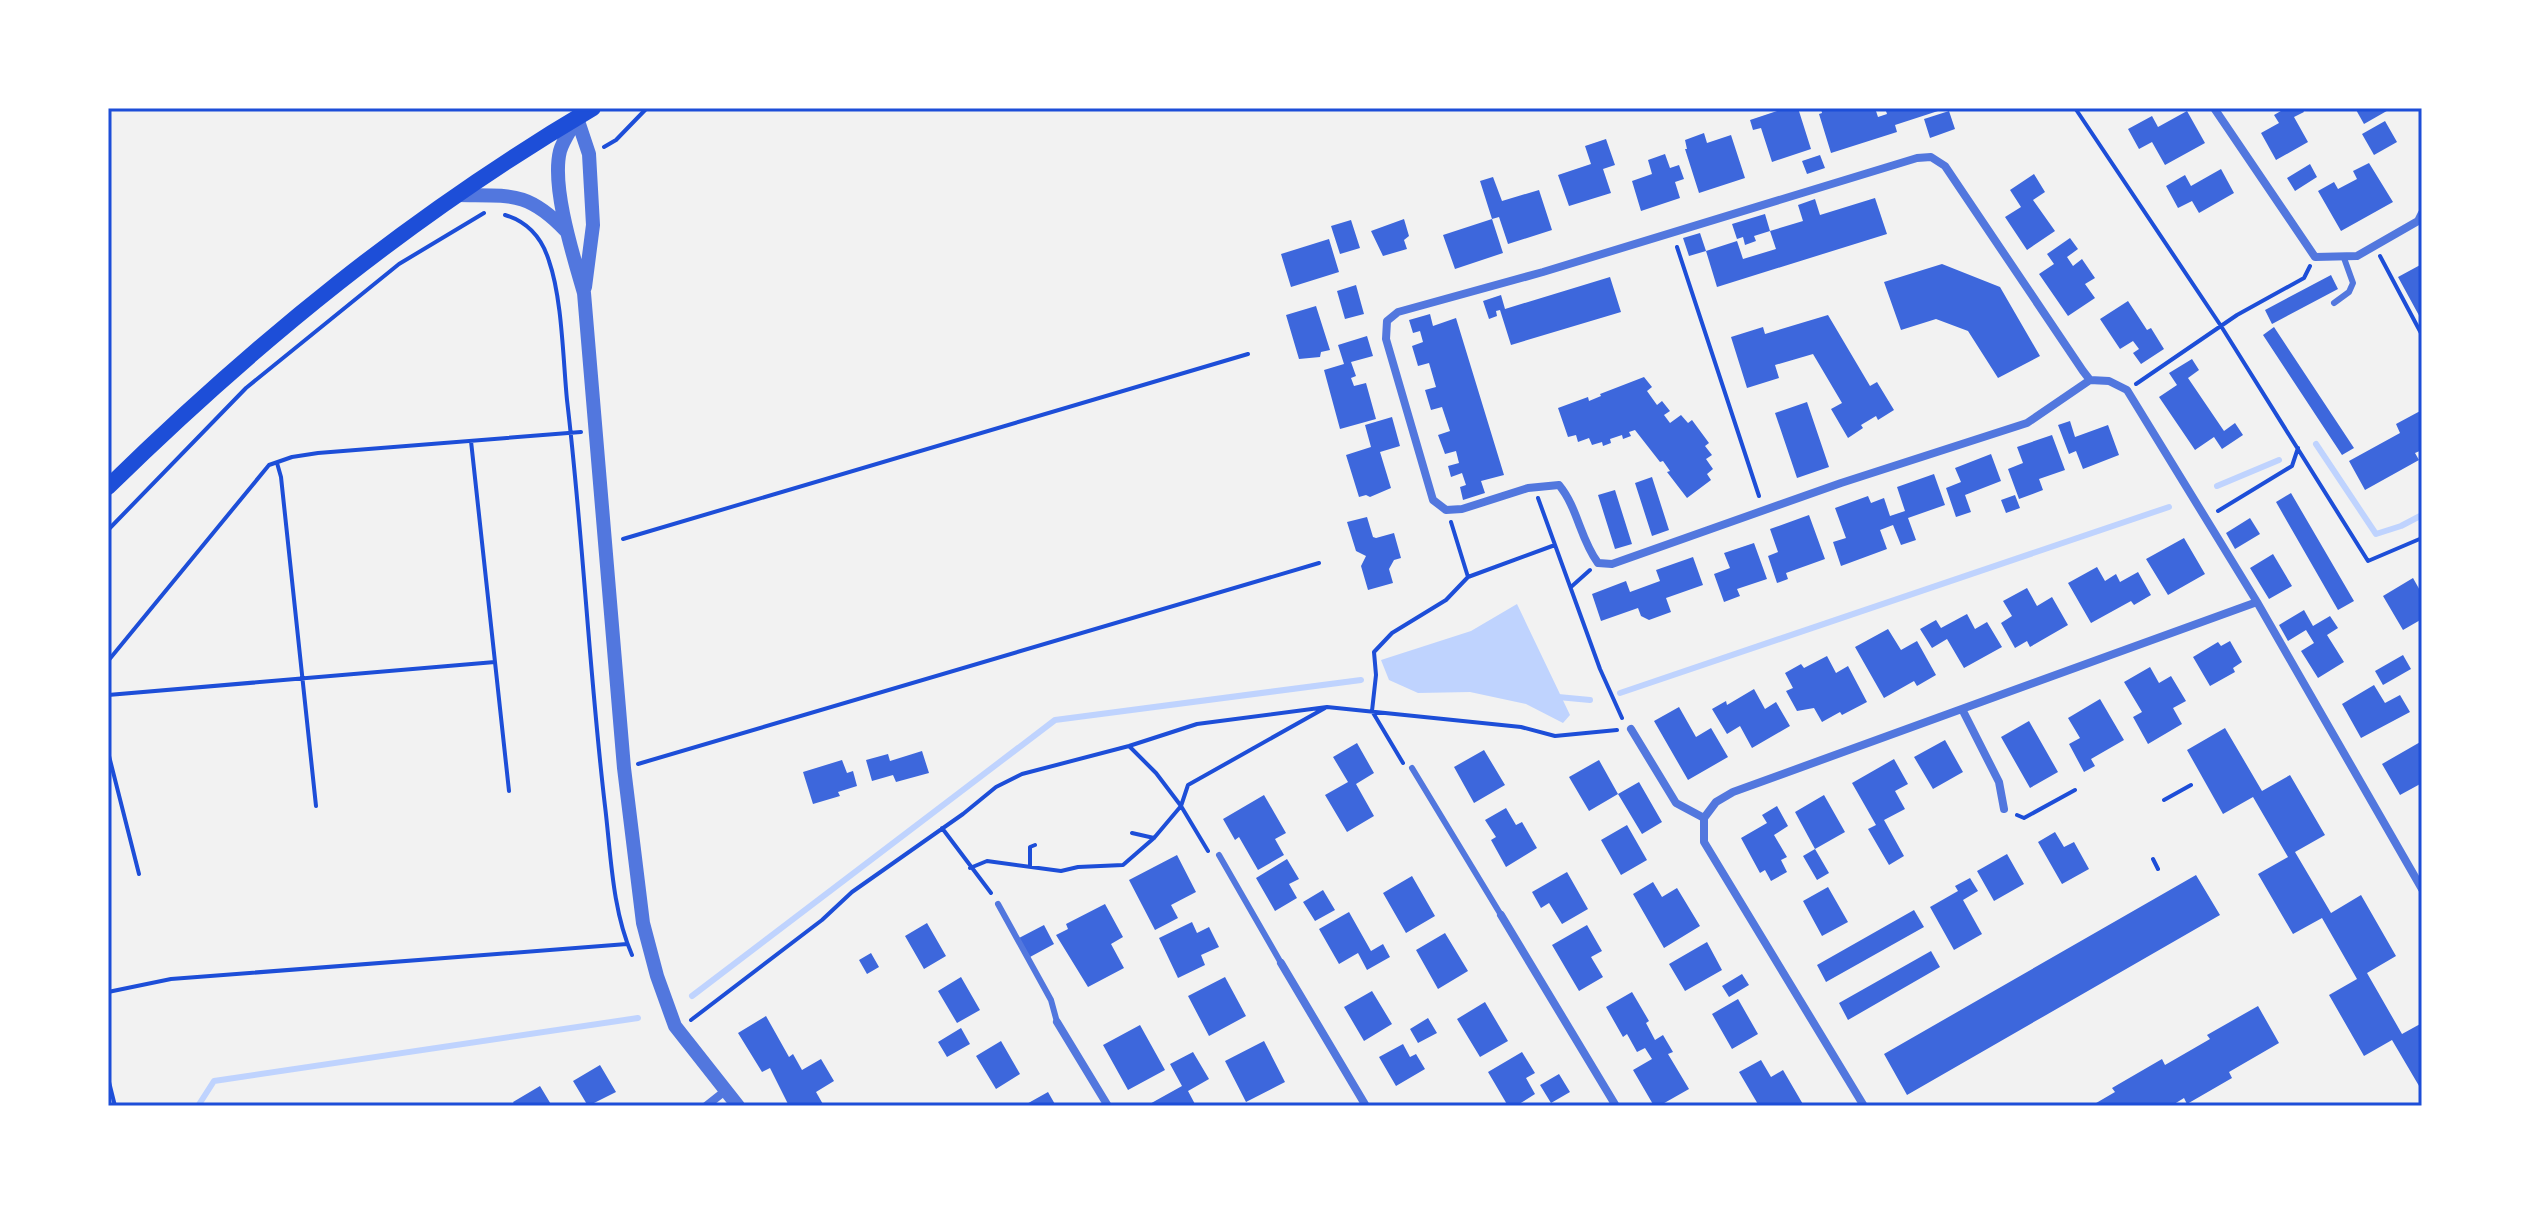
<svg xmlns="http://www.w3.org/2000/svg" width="2530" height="1214" font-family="Rubik,sans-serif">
<rect width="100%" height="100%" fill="#f2f2f2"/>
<path fill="#bfd3fe" d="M1517,604L1570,715L1563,723L1526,704L1470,692L1418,693L1389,680L1381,660L1471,631Z"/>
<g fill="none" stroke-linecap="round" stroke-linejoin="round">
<path stroke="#bfd3fe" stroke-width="6" d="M2316,444L2376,534L2401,526L2422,515
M2217,486L2279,460
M1620,693L2169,507
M1558,697L1590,700
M692,996L1055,720L1361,680
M198,1106L214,1081L638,1018"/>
</g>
<path fill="#3d67dc" d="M1786,108H1798L1811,149L1772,162L1761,128L1753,130L1750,120Z
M1821,108H1862L1863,111L1875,108L1878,117L1887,114L1885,108H1937L1938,111L1895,125L1897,132L1831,153L1819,114L1822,113Z
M2286,108H2302L2304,112L2294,117L2308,142L2276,160L2261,133L2279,123L2274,115Z
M2355,108H2392L2364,124Z
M1949,111L1955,129L1930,138L1924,119Z
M2187,111L2205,143L2165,165L2152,142L2139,149L2128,129L2152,116L2158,127Z
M2385,121L2397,142L2374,155L2362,134Z
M1704,133L1707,143L1731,135L1745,178L1699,193L1685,149H1687L1685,140Z
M1606,139L1615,165L1603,169L1611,193L1569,206L1558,175L1591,164L1585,146Z
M1665,154L1670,168L1679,165L1684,179L1675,182L1680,198L1641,211L1632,181L1652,174L1648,160Z
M1820,155L1825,168L1807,174L1802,161Z
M2369,163L2393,202L2341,231L2318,191L2334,182L2338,189L2357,179L2353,171Z
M2310,164L2317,177L2295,191L2287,178Z
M2221,169L2234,193L2199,213L2192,201L2178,208L2166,186L2185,175L2191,186Z
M2034,174L2045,192L2033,200L2055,231L2027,250L2005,217L2021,207L2010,190Z
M1493,177L1502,201L1539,190L1552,230L1508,244L1499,217L1492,219L1503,253L1455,269L1443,235L1492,219L1480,181Z
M1875,198L1887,234L1717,287L1706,251L1737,241L1743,259L1776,249L1770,231L1803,221L1798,205L1815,199L1820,215Z
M1765,214L1770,231L1754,236L1756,241L1745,245L1743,237L1737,239L1732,224Z
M1404,219L1409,236L1404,240L1407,249L1383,256L1371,231Z
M1351,220L1360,248L1340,254L1331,226Z
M1700,233L1706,251L1689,256L1683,238Z
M2070,238L2078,249L2067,257L2073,266L2082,259L2095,278L2085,284L2095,298L2068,316L2039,274L2054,264L2047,254Z
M1329,239L1339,272L1291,287L1281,254Z
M1942,264L2000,287L2040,356L1998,378L1968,331L1936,319L1901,330L1884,282Z
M2422,264V321L2398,277Z
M2331,275L2338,289L2272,324L2265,310Z
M1610,277L1621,312L1511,345L1500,310L1496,311L1497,316L1489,319L1483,301L1501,295L1505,309Z
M1356,285L1364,314L1345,319L1337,291Z
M2128,301L2147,330L2151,328L2164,349L2141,364L2133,353L2139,349L2133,341L2120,349L2100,319Z
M1316,306L1330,350L1321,352L1320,357L1299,359L1286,315Z
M1430,314L1433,326L1456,318L1504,475L1481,481L1485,493L1463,500L1460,487L1466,485L1462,473L1451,477L1448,466L1459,463L1456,451L1445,454L1438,435L1450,431L1442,407L1431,410L1425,390L1436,387L1429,363L1418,366L1412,346L1423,342L1420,331L1413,333L1409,320Z
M1828,315L1870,386L1877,382L1894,410L1878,420L1876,416L1861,425L1863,428L1848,438L1831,409L1842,403L1813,354L1775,365L1779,378L1747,388L1731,337L1763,327L1765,334Z
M2274,327L2354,448L2342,455L2263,335Z
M1367,336L1373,356L1351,362L1356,376L1351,378L1354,386L1366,383L1376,419L1340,429L1324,370L1344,364L1338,345Z
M2192,359L2199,370L2188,378L2224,431L2235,423L2243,435L2222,449L2214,437L2195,450L2159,397L2177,385L2169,373Z
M1644,377L1652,387L1647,391L1657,405L1662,401L1670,411L1664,415L1670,423L1681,415L1688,423L1692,420L1709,443L1705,446L1712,455L1706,459L1713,469L1707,474L1711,480L1687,498L1667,472L1670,471L1663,461L1660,462L1635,430L1629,432L1631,436L1623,439L1622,435L1610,439L1611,443L1603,446L1602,442L1592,445L1589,438L1578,442L1576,435L1568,437L1558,408L1588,397L1589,401L1601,396L1600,394Z
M1807,402L1829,467L1797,478L1775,413Z
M2422,410V450L2415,453L2419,460L2365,490L2349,461L2400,433L2396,424Z
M1392,417L1400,446L1380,452L1391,488L1370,497L1366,495L1359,497L1346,455L1371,447L1365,425Z
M2070,421L2075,437L2108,425L2119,455L2083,469L2076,451L2069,454L2058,425Z
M2052,435L2065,470L2039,479L2043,490L2019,499L2008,469L2023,463L2017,447Z
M1991,454L2001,481L1965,495L1971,512L1956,517L1946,488L1961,482L1955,468Z
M1934,474L1945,505L1908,518L1916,540L1901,545L1893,525L1880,530L1887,549L1841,566L1833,542L1846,538L1835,508L1868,496L1871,503L1884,498L1890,516L1905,511L1897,487Z
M1652,477L1669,530L1652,536L1635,483Z
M1615,490L1632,544L1615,549L1598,495Z
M2291,493L2354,601L2338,610L2276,502Z
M2015,495L2020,508L2006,513L2001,500Z
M1809,515L1825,559L1786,573L1788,579L1777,583L1768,556L1778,552L1770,529Z
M1367,517L1373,537L1376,538L1394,533L1401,558L1394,560L1389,569L1393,583L1368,590L1361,566L1366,556L1356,551L1347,522Z
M2250,518L2260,534L2235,549L2226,533Z
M2184,538L2205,574L2168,595L2146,559Z
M1754,543L1767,579L1737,589L1740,596L1724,602L1714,574L1730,568L1724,553Z
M2273,554L2292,586L2269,599L2250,568Z
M1693,557L1703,585L1666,598L1671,612L1649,620L1641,616L1638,608L1601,621L1592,594L1626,581L1630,592L1660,581L1656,570Z
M2097,567L2105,581L2116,574L2120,582L2138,572L2151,595L2134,605L2131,601L2091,623L2068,583Z
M2413,578L2422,594V619L2403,630L2383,596Z
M2027,588L2037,606L2052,597L2068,625L2030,647L2027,641L2015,648L2001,623L2012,616L2003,601Z
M2304,610L2313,626L2330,616L2338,628L2327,635L2344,662L2318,678L2301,651L2314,643L2306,630L2288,641L2279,625Z
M1967,614L1975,629L1987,622L2002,647L1964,668L1947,639L1932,648L1920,629L1936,620L1941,628Z
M1888,629L1901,650L1917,641L1936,675L1917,686L1914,681L1884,698L1855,647Z
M2230,641L2242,662L2233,668L2235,672L2210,686L2193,657L2218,642L2221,646Z
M2403,655L2411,669L2383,685L2375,671Z
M1827,656L1836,673L1848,666L1867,702L1842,715L1840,712L1822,722L1814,708L1797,711L1786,691L1793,688L1785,673L1801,664L1804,668Z
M2150,667L2159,683L2171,676L2186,701L2173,708L2182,724L2148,744L2133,717L2142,712L2124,682Z
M2374,685L2385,703L2400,695L2410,712L2361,738L2342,704Z
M1754,689L1765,709L1776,702L1790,726L1752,748L1740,726L1727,734L1712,709L1726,701L1727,705Z
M2100,699L2124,740L2091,759L2095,766L2084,772L2069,744L2080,738L2068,718Z
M1679,707L1696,737L1711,728L1728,757L1688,780L1654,721Z
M2029,721L2058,772L2030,788L2001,737Z
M2225,728L2262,791L2290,775L2325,835L2295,852L2331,913L2361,895L2396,956L2367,973L2402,1034L2422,1023V1091L2392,1040L2364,1056L2329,995L2357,979L2322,918L2293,934L2258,874L2288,857L2253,797L2223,814L2187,750Z
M1945,740L1963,772L1933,789L1914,757Z
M2422,741V783L2400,795L2382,764Z
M1357,743L1374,773L1356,784L1374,816L1347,832L1325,795L1348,782L1333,757Z
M1484,750L1505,785L1474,803L1454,767Z
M922,751L929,773L896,782L893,775L872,781L866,760L888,754L890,761Z
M1894,759L1908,784L1895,791L1905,809L1884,820L1904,856L1889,865L1868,829L1876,825L1852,783Z
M842,760L847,773L853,771L857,786L838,792L840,796L813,804L803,772Z
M1599,760L1618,794L1639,782L1662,822L1642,834L1618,794L1589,811L1569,777Z
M1264,795L1286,833L1275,839L1284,855L1258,870L1239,837L1235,840L1223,819Z
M1824,795L1845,832L1815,849L1795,812Z
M1777,806L1788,826L1774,835L1787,857L1781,860L1787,872L1771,881L1765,870L1760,873L1741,838L1767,823L1762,815Z
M1506,808L1516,825L1522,822L1537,848L1506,867L1491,840L1496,837L1485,820Z
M1627,825L1647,860L1621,875L1601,840Z
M2055,832L2064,847L2074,842L2089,869L2062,884L2038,842Z
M1815,849L1829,873L1817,880L1803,856Z
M2007,854L2024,884L1994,901L1977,871Z
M1177,855L1196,892L1171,905L1178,918L1155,930L1129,880Z
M1287,859L1299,879L1289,884L1297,898L1275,911L1256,878Z
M1567,872L1588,909L1562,924L1549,903L1541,908L1532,892Z
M2196,875L2220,915L1907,1095L1884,1054Z
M1412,876L1435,916L1406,933L1383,893Z
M1970,878L1978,891L1963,900L1982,934L1954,950L1930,907L1958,891L1955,886Z
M1653,882L1662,897L1677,888L1700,926L1664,948L1633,894Z
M1828,887L1848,922L1822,936L1803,901Z
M1323,890L1335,910L1315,921L1303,902Z
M1105,904L1123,937L1111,944L1124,968L1088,987L1056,935L1068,929L1066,924Z
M1914,910L1924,927L1826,982L1817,965Z
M1349,912L1371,951L1383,944L1390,957L1367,970L1358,953L1339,964L1319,929Z
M1192,922L1197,933L1209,927L1219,947L1201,955L1205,965L1178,978L1159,938Z
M927,923L946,956L924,969L905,936Z
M1044,925L1054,944L1030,957L1019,938Z
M1587,925L1602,951L1591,957L1603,977L1579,991L1552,945Z
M1445,933L1468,971L1438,989L1416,950Z
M1707,942L1722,970L1685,991L1669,964Z
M1931,951L1940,967L1848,1020L1839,1003Z
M871,953L879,967L867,974L859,960Z
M1742,974L1749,985L1729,997L1722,986Z
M961,977L980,1010L957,1023L938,991Z
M1225,977L1246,1016L1209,1036L1188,996Z
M1372,991L1392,1024L1364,1041L1344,1007Z
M1632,992L1649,1021L1646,1023L1655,1040L1663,1035L1673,1052L1668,1054L1689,1089L1659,1106H1654L1633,1070L1652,1059L1645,1048L1637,1052L1627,1034L1623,1037L1606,1007Z
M1738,999L1758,1034L1732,1049L1712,1014Z
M1485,1002L1508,1041L1480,1057L1457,1019Z
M2258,1006L2279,1043L2229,1072L2232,1078L2187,1104L2184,1098L2171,1106H2091L2115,1092L2112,1088L2162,1059L2165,1065L2210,1039L2207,1035Z
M766,1016L789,1057L793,1054L802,1070L821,1059L834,1081L816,1092L824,1106H789L770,1068L762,1072L738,1033Z
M1428,1018L1437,1033L1418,1043L1410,1029Z
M1140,1025L1165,1070L1128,1090L1103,1045Z
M961,1028L970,1044L947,1057L938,1042Z
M1001,1041L1020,1074L996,1089L976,1056Z
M1264,1041L1285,1082L1246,1102L1225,1061Z
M1403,1044L1410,1057L1416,1054L1425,1069L1396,1086L1379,1057Z
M1193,1052L1209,1079L1188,1091L1196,1106H1146L1182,1086L1170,1064Z
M1522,1052L1535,1073L1526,1078L1535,1094L1516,1106H1508L1488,1072Z
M1761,1060L1771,1077L1783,1070L1804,1106H1759L1739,1072Z
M600,1065L616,1092L588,1106L573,1081Z
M1559,1074L1570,1092L1551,1103L1540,1085Z
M540,1086L552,1106H515L513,1102Z
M1048,1092L1056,1106H1023Z"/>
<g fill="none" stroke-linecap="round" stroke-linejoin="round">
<path stroke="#1d4ed8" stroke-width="4" d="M2075,108L2221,326L2368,561L2422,538
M604,147L616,140L647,108
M505,215C528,222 542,238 549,261C562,298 563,359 567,400C583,535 589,671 605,806C611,855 612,909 632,955
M1677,247L1759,496
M2380,256L2422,335
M2136,384L2237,315L2304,278L2310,266
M471,441L509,791
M277,463L281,477L316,806
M1538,498L1600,669L1622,718
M2218,511L2292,466L2298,448
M108,530L246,388L399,264L484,213
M623,539L1248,354
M1468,577L1555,545
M1571,587L1590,570
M108,661L269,465L292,457L318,453L581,432
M108,695L495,662
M108,752L139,874
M1403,763L1372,711L1376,675L1374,652L1392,633L1446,600L1468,577L1451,522
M638,764L1319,563
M2164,800L2191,785
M2017,815L2024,818L2075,790
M942,828L991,893
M1132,833L1154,838
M1208,851L1181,806L1188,785L1325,708
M2153,859L2158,869
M1030,867V847L1035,845
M970,868L987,861L1061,871L1078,867L1123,865L1154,838L1181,806L1156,773L1129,746
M108,992L171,979L627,944
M691,1020L822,920L852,892L963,814L996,787L1022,774L1129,746L1197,724L1327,707L1521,727L1555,736L1617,730
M108,1078L115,1106"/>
<path stroke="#5277de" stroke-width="6" d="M2334,303L2349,292L2353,283L2344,258
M1412,768L1501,915
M1219,855L1281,963
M998,904L1051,1000L1057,1022"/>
<path stroke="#5277de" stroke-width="8" d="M2214,108L2315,257L2357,256L2418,221L2422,213
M2090,380L2027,423L1841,483L1612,564L1598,563C1580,539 1578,508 1559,485L1528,488L1462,509L1446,510L1433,500L1386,339L1387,321L1398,312L1543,272L1917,158L1931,157L1945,166L2083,371L2090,380L2109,381L2127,390L2257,602
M1962,709L1999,782L2004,809
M1631,729L1676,803L1704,818V842L1864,1106
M1704,818L1716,802L1733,792L2257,602L2422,889
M1501,915L1616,1106
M1281,963L1366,1106
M1057,1022L1108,1106
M706,1106L725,1091"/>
<path stroke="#5277de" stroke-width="14" d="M577,118C572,128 563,140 560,151C551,187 574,258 584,293L624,768L643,923L657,976L675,1026L738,1106
M577,118L589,154L593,225L585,287
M457,195C509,196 527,190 566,231"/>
<path stroke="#1d4ed8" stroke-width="16" d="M108,487C257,341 413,214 593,108"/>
</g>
<rect width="2530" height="1214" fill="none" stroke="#ffffff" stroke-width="220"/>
<rect x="110" y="110" width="2310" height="994" fill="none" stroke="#1d4ed8" stroke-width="3"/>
</svg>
